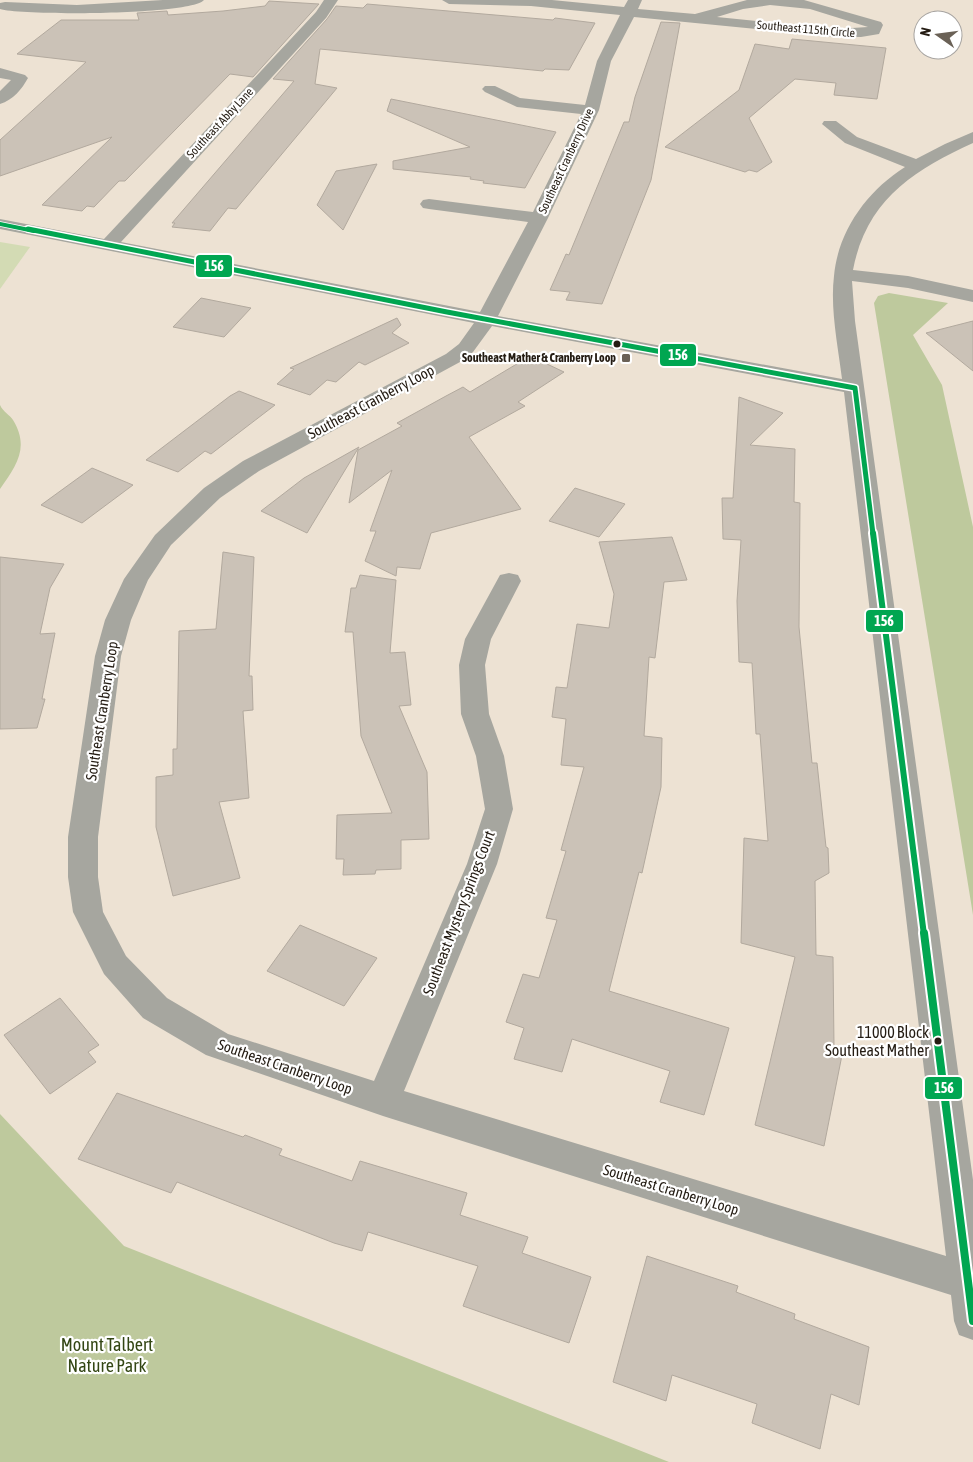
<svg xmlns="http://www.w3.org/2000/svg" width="973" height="1462" font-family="'Asap Condensed',sans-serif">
<rect width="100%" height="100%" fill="#ede2d3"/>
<path fill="#d3dbb4" d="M0,242L30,247L0,289Z"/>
<path fill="#bec99d" d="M889,293L948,303L913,335L942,385L973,527V915L874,303L878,296Z
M0,405C3,412 10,415 13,420C30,448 16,466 0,489Z
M0,1114L124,1246L669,1462H0Z"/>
<path fill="#cbc2b7" stroke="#b2a99e" d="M269,1L319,4L253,77L230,74L125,181H119L94,207L87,206L82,211L42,205L112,137L0,176V140L86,62L17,54L61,20H139L137,13L167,11L168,15L223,11L265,6Z
M367,4L553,20L555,18L595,23L569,70L545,69L543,71L320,49L315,84L337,88L236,209L228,208L210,231L172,227L175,223H172L294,81L273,79L327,19L336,6L363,8Z
M661,22L680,23L651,180L602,304L566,300L570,292L550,290L566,254L569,255L624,122H629L635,97Z
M792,39L886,48L877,99L834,95L836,83L795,79L749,118L772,162L757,172L749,170L745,172L665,147L739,90L755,44L789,49Z
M391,99L556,132L525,188L483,183L484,181L470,179L471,177L393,169V161L470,147L387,111Z
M377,164L343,230L317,205L336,171Z
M201,298L251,308L224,337L173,327Z
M397,318L401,325L392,333L409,343L365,365L359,362L336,382L327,380L310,395L277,384L294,369L290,368Z
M973,321V371L926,333Z
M530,356L564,372L518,402L525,406L469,437L521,509L431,533L420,569L397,567L396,576L365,561L376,531H370L392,470L349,503L358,450L402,426L397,423L446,396L463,387L470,392Z
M239,391L275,405L211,454L205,451L178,472L146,460L230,396Z
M739,397L783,413L750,445L795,449L794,502L800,503L799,627L812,763H817L826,847L828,848L829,873L815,881L816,955L833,957L834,1047L843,1050L824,1146L755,1125L795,957L741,943L744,838L768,841L760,734H756L752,663L739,662L737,601L741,540L723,539L722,498H733Z
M359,447L307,533L261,511L304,478Z
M92,468L133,485L82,523L41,505Z
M575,488L625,504L599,537L549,521Z
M672,537L687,580L664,582L655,658L649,657L644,736L662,738L661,787L642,873L639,872L609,991L729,1028L704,1115L660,1102L670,1071L572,1039L562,1072L514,1059L524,1028L506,1022L523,974L539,978L557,920L546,918L566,851L561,850L584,767L561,765L566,719L552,717L556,687L567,688L577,624L609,628L614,594L599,542Z
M223,552L254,557L249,676H252L253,710L243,711L249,798L219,802L240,878L173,896L156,827V777L173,775V749H177L179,631L216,629Z
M0,557L64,564L50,588L40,634L55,633L42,699H45L37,728L0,729Z
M360,575L396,580L390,653L405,652L411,705L399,706L427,772L429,839L401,840V869L376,870L375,874L343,875L344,859H336L337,815L392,813L361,736L353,632H345L351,588H356Z
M300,925L377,958L344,1006L267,971Z
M60,998L99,1045L88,1052L96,1062L50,1094L4,1035Z
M117,1093L243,1137L245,1135L282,1149L279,1155L352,1181L360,1161L467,1193L460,1215L528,1237L522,1253L591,1277L569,1343L463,1306L478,1266L368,1232L362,1251L334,1243L177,1182L171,1193L78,1159Z
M647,1256L738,1286L736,1292L795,1314L794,1319L869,1347L859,1405L831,1394L820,1449L752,1423L757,1404L672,1375L666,1401L613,1382Z"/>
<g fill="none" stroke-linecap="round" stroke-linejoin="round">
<path fill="#a6a69f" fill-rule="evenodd" d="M163,0H204C192,15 24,16 0,9V3L5,2L77,5Z
M324,0H338L326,18L121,242L480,312L528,222L429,209L423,208L420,204L423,200L429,199L533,212L581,114L517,107L485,92L482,89L485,86H495L520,98L585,105L597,61L620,15L531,6L449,4L442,0H552L624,7L628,0H642L638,9L695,14L747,0H804L881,22L883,25L879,34L861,37H836L634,17L611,61L599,110L548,218L498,316L842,379C838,346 830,309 834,276C838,231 867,191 905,167L845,143L822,124L824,121H836L857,137L916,159L945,144L973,132V143C913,170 866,201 853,270L908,276L973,290V302L908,288L852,281L855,321L973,1180V1340L959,1335L954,1321L951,1295L383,1116L206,1055L143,1018L104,974L73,912L68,877V837L95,656L105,620L124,579L155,535L204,488L243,461L446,354L459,344L474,323L0,229V219L104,239L316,12ZM770,5L810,9L868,27L836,29L717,17L743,9ZM492,326L844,392L946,1256L404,1091L497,864L513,809L504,756L489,714L485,665L491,639L521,581L518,575L509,573L500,575L465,639L459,665L461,714L476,756L485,809L467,864L374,1081L228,1034L167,998L126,956L103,912L98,877V837L121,656L131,620L148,580L171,545L220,498L259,471L460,362L473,352Z
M0,68L25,75L28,78C22,89 13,100 0,104V91L11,80L0,78Z"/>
<defs>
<path id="bus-1-far3" d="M0,224L34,231"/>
<path id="bus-1-far2" d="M28,229L447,312L855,388
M855,388L873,534"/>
<path id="bus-1-far1" d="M873,533L924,935"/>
<path id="bus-1" d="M924,933L973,1321"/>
</defs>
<use href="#bus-1-far3" stroke="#fff" stroke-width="5.5"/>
<use href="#bus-1-far2" stroke="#fff" stroke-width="8"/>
<use href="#bus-1-far1" stroke="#fff" stroke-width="10"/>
<use href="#bus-1" stroke="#fff" stroke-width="12"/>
<use href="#bus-1-far3" stroke="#00a651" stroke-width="4"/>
<use href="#bus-1-far2" stroke="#00a651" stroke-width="5"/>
<use href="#bus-1-far1" stroke="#00a651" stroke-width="6"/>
<use href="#bus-1" stroke="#00a651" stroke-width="8"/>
</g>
<g fill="#241c13" stroke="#fff" stroke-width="2">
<circle cx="617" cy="344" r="4.5"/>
<circle cx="938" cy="1041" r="4.5"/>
</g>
<rect fill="#6a6156" stroke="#fff" stroke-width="2" x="621" y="353" width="10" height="10" rx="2.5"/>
<g text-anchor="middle" stroke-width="4.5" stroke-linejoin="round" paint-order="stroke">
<g font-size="12" fill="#241c13" stroke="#fff">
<text transform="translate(806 29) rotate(5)" y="4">Southeast 115th Circle</text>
<text transform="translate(220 123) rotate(-47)" y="4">Southeast Abby Lane</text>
<text transform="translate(566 161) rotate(-65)" y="4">Southeast Cranberry Drive</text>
</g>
<g font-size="12" font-weight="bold" fill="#241c13" stroke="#fff" text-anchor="end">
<text x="616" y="362">Southeast Mather &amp; Cranberry Loop</text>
</g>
<g font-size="15" fill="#241c13" stroke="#fff">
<text transform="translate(371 402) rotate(-28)" y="5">Southeast Cranberry Loop</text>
<text transform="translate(102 711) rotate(-81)" y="5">Southeast Cranberry Loop</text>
<text transform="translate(459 913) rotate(-69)" y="5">Southeast Mystery Springs Court</text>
<text transform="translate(285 1067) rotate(19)" y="5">Southeast Cranberry Loop</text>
<text transform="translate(671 1190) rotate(17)" y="5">Southeast Cranberry Loop</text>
</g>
<g font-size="16" fill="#241c13" stroke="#fff" text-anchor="end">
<text x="929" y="1038">11000 Block<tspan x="929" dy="18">Southeast Mather</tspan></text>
</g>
<g font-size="18" fill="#334614" stroke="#fff">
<text x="107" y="1351">Mount Talbert<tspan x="107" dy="21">Nature Park</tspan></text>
</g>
</g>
<g stroke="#fff" stroke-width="2">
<rect x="195" y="254" width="38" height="24" rx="5" fill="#00a651"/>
<rect x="659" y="343" width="38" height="24" rx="5" fill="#00a651"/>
<rect x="865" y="609" width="39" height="24" rx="5" fill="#00a651"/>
<rect x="924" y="1076" width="39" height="24" rx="5" fill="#00a651"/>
</g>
<g font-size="14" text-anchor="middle" font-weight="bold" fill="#fff">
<text x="214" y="271">156</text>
<text x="678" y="360">156</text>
<text x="884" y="626">156</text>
<text x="944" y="1093">156</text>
</g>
<g transform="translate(938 35) rotate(284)"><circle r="24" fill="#ffffff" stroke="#a7a4a1"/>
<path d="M0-4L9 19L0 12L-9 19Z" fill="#6a6156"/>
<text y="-8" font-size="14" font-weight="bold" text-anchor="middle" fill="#241c13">N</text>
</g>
</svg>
